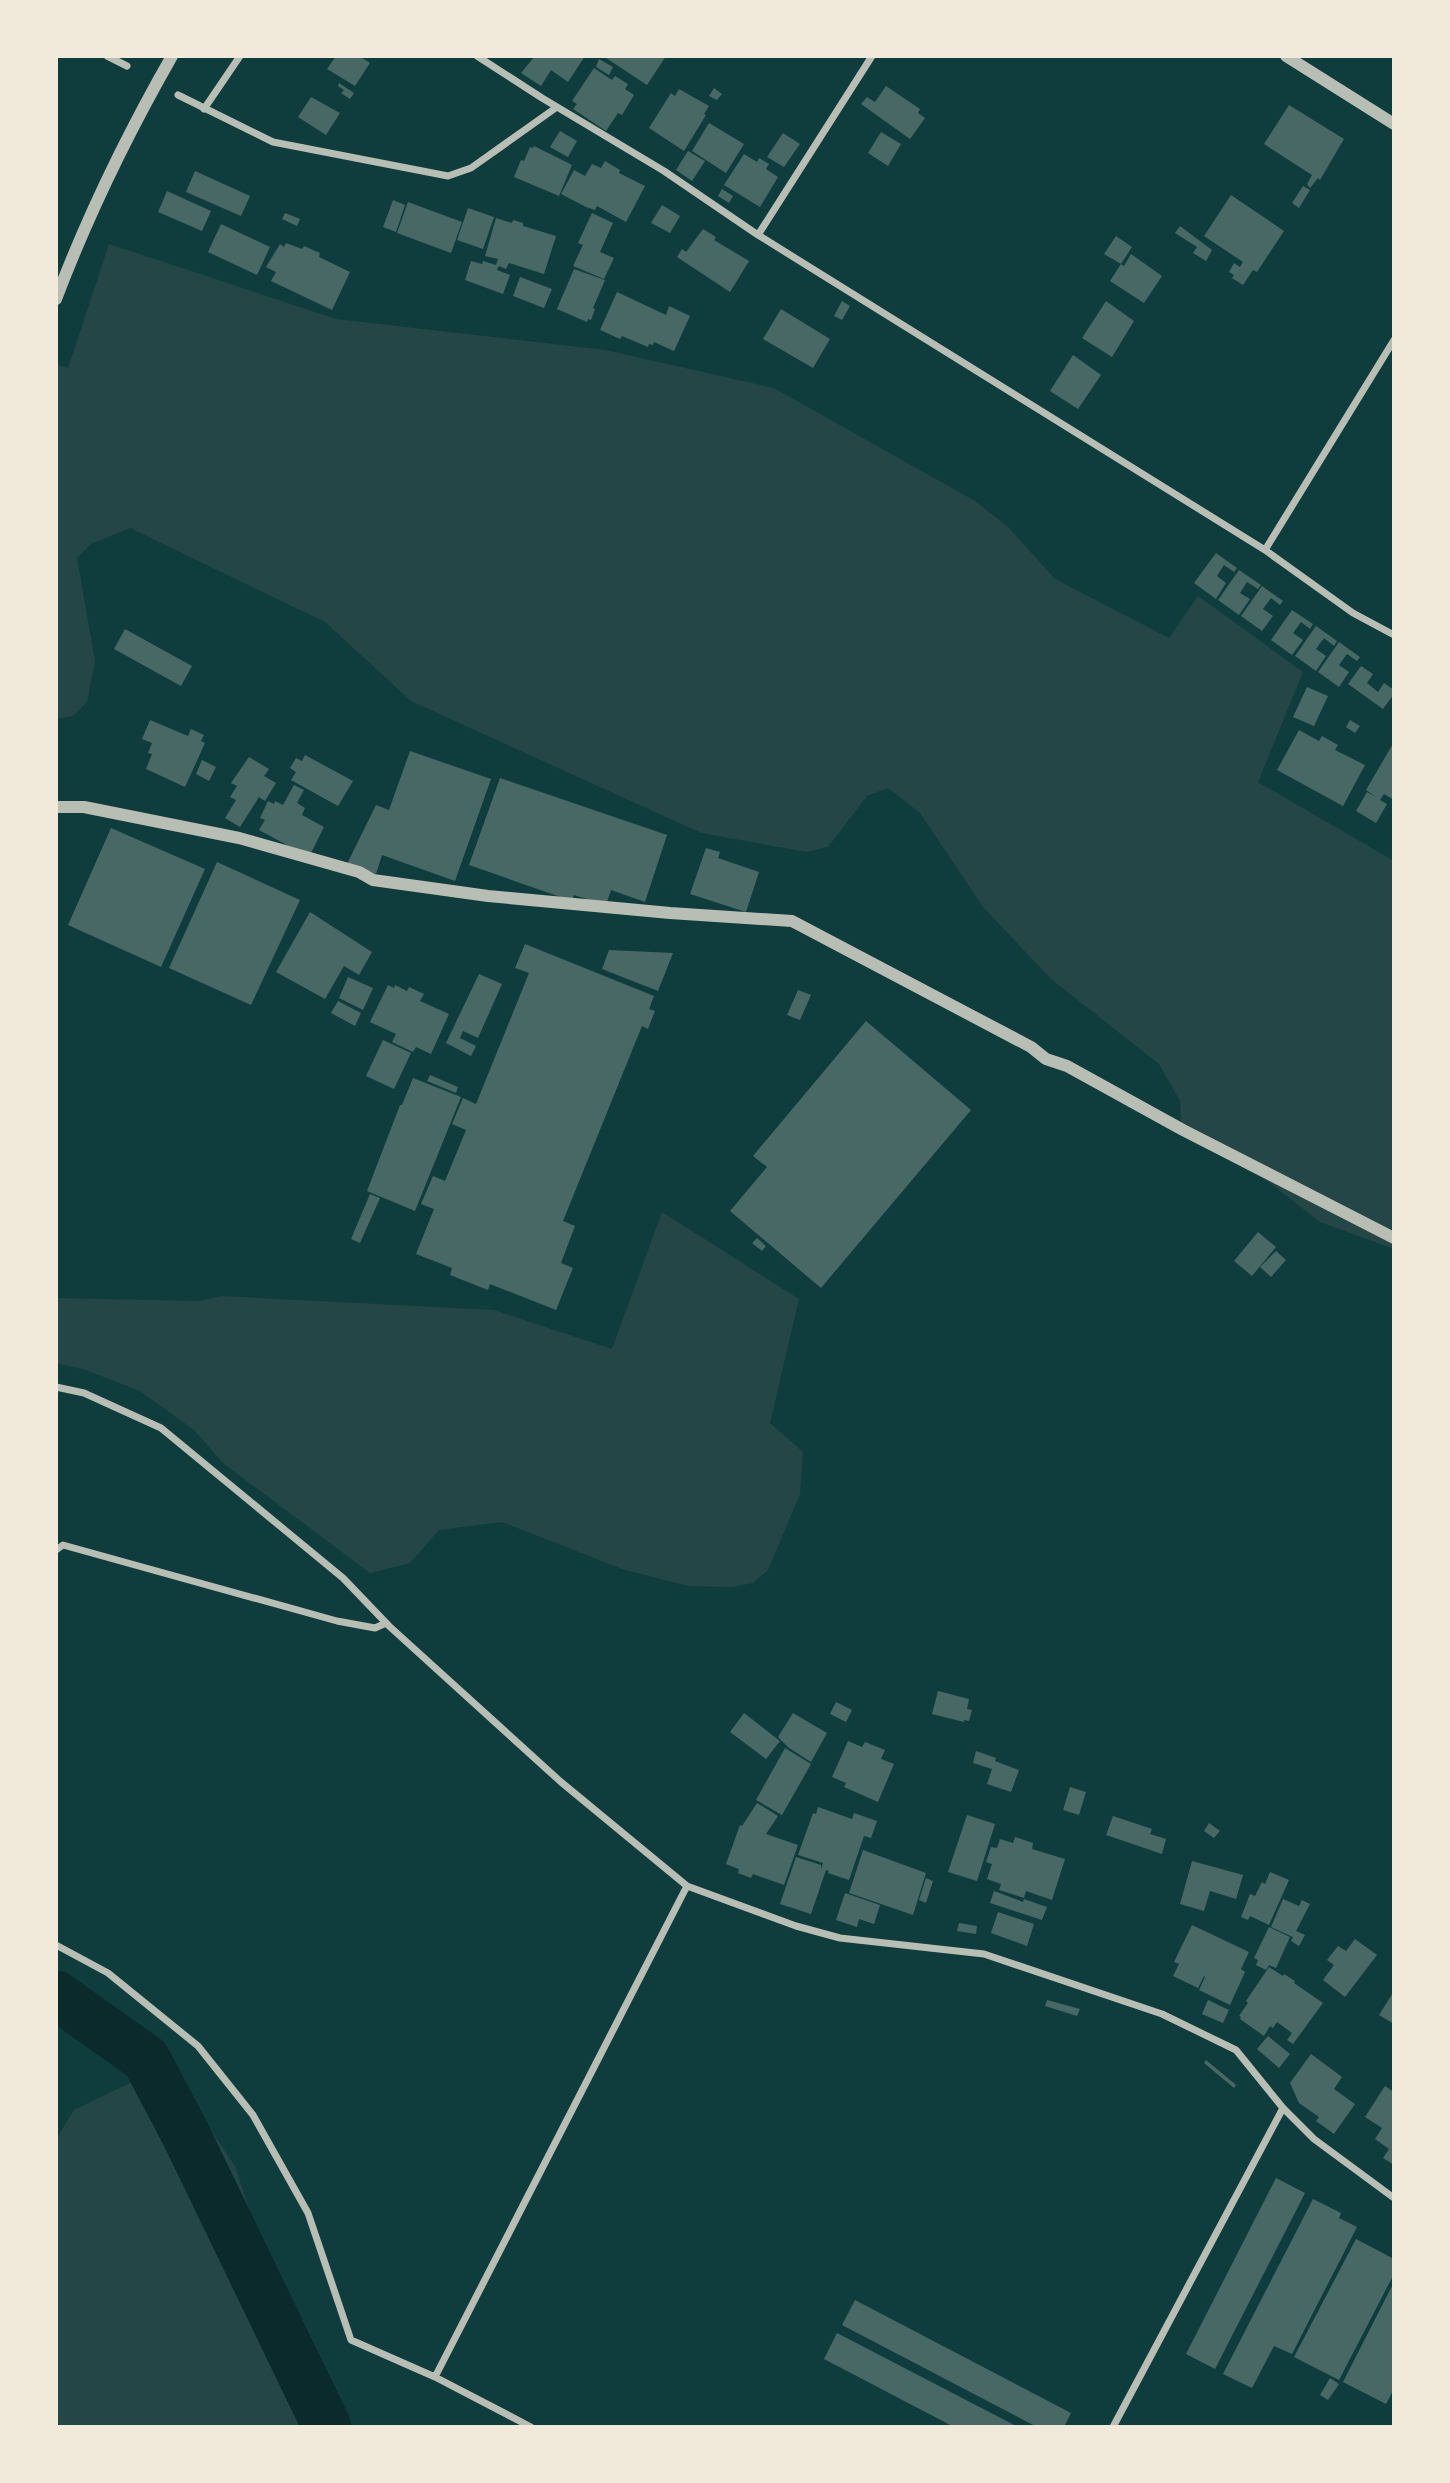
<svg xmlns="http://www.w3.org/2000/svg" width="1450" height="2483" font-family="Lato,sans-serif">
<rect width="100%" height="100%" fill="#0f3d3e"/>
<path fill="#244646" d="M109,244L336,319L605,350L774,388L975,501L1009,528L1055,579L1169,638L1198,596L1303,672L1258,782L1394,861V1249L1320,1222L1266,1180L1211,1150L1181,1121L1180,1101L1159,1064L1051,979L983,907L920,813L888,788L867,796L828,847L807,852L701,833L411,701L325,622L130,528L91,544L77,558L95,661L87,702L73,716L56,719V364L68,368Z
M662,1212L799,1299L770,1423L803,1452L800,1494L768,1570L753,1583L732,1587L689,1586L622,1569L502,1522L439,1530L410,1563L370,1573L223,1463L194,1430L140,1391L86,1370L56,1363V1298L200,1301L221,1296L494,1310L612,1349Z
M147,2075L184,2091L235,2166L320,2427H60L56,2419V2139L74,2110Z"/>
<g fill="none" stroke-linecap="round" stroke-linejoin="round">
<path stroke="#0a2a2b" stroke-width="49" d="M56,1995L146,2059L186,2135L327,2427"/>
</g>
<path fill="#486865" d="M336,56H359L370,63L355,86L327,69Z
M535,56H585L568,82L551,70L541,86L521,73Z
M603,56H666L647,85Z
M599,59L613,67L609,75L596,67Z
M594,68L612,80L615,76L628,84L625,89L634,95L622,115L618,113L606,131L573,109L577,104L572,101Z
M339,83L354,93L350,99L341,93L344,90L338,86Z
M886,86L920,109L918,113L925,118L910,139L861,104L867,97L875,102Z
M714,88L722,94L717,100L709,96Z
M679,89L709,106L704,114L706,115L684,151L649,128L671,93L675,96Z
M311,97L340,113L326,135L298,117Z
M1289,105L1344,139L1320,180L1318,178L1310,188L1307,184L1312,175L1264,144Z
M709,123L744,144L726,173L692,151Z
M560,131L577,141L568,157L550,147Z
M881,132L901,144L888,166L868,153Z
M783,133L800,144L784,167L767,157Z
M534,146L572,165L559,196L514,177L521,160L524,161L530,147L533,148Z
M688,151L705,161L692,181L676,170Z
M744,154L757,162L759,158L769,164L766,169L778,177L760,207L724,185Z
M605,161L620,170L619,173L645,186L626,222L597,206L595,210L586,207L561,194L574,170L585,176L592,164L601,168Z
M195,171L250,196L241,216L186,192Z
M1303,186L1310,190L1299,208L1292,203Z
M722,189L733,196L729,203L718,196Z
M167,191L211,211L202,231L158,212Z
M1231,195L1284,231L1257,272L1253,270L1243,285L1232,278L1234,275L1229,272L1234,263L1240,267L1243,262L1204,236Z
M393,200L405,205L396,232L383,227Z
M408,202L462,222L451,253L397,233Z
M662,205L680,216L670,233L651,223Z
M468,208L494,217L483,249L457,240Z
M285,213L300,219L297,226L282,219Z
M592,213L613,223L600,252L614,258L604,279L573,266L583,245L578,243Z
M496,218L512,223L513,220L523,223V226L556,236L544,274L509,263L506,269L499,266L497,270L510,275L503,294L465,280L471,261L482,264L483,261L496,265L498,259L485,256Z
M221,224L270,247L257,275L208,252Z
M1180,226L1212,250L1206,261L1193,253L1197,247L1175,233Z
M703,229L716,237L714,240L749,261L730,292L677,257L682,249L686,252Z
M1116,236L1132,247L1121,264L1124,266L1131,254L1162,276L1144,303L1110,281L1121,264L1104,254Z
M286,243L302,249L304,246L320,253L319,257L350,272L332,310L271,281L276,272L266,267L280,244L284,247Z
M574,269L605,280L593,308L595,309L591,320L588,319L587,322L557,309Z
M520,277L552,289L544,308L513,296Z
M617,292L666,315L669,306L690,316L674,351L654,342L653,345L649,344L648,347L622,336L620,339L600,330Z
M842,301L850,306L842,320L834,316Z
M1106,301L1134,321L1112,357L1082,338Z
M781,309L830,339L813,368L763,339Z
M1073,355L1101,375L1078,409L1050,391Z
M1216,553L1237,568L1234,572L1224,565L1217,576L1226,583L1216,599L1194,583Z
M1239,570L1261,585L1258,589L1247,582L1240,593L1250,599L1239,615L1218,600Z
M1262,586L1283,601L1280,605L1271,598L1263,609L1273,616L1262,631L1241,616Z
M1292,610L1313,624L1310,629L1301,622L1293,633L1303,640L1292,655L1271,640Z
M1316,626L1337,641L1334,646L1324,638L1316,649L1326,656L1316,671L1295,656Z
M125,629L192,666L181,686L114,649Z
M1339,642L1360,657L1357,661L1347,654L1339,665L1349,672L1339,687L1318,672Z
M1361,666L1373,674L1367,683L1378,692L1384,683L1394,690V694L1383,709L1348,684Z
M1307,687L1328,696L1314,726L1293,717Z
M150,720L188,736L191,729L204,735L201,741L205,743L185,787L146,769L152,754L148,753L152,743L142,739Z
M1350,720L1360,726L1355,733L1346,727Z
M1299,730L1319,741L1322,736L1338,745L1335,750L1365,765L1343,806L1277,770Z
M1394,742V800L1384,794L1380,800L1387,804L1376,823L1356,811L1367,792L1376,797L1366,790Z
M410,751L491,779L455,881L382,855L376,874L347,864L376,805L389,810Z
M305,755L353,781L338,806L291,780L296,772L290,768L296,758L302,761Z
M249,757L269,769L264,776L276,783L265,801L259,797L240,827L225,818L236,800L230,797L237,786L231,783Z
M202,760L216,767L209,781L196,774Z
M500,778L667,835L645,902L611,890L606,905L574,895L572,901L469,865Z
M294,785L304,790L297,803L305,808L302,815L324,827L309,857L259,830L265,820L260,818L268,801L274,804L275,801L283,805Z
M111,828L205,869L161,967L68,925Z
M706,848L720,852L718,858L759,872L746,912L690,894Z
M217,862L300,900L251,1005L169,968Z
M310,912L372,952L359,975L344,966L325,999L276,972Z
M525,944L654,996L649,1009L655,1011L648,1029L642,1026L563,1221L575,1226L561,1263L573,1268L556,1310L490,1284L488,1290L450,1275L452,1268L416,1254L434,1209L421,1204L433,1176L445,1181L466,1130L452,1124L463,1098L476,1104L529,973L515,968Z
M609,950L673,953L658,991L602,969Z
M479,974L502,984L478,1038L463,1031L460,1038L476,1046L471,1056L446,1043Z
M348,977L373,988L363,1010L339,998Z
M388,985L394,988L395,985L407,991L409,987L424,994L420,1001L449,1014L431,1054L416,1047L413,1052L392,1042L396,1034L370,1022Z
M798,990L811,995L800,1020L787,1015Z
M338,1001L361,1013L355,1026L331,1013Z
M866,1021L971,1110L821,1288L730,1211L767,1167L753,1156Z
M383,1040L411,1053L394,1089L366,1076Z
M430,1075L458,1087L456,1093L427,1081Z
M413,1078L461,1097L415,1211L367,1191L400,1105H402Z
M370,1194L380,1198L360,1243L351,1239Z
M1258,1232L1276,1247L1252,1276L1234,1261Z
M757,1238L766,1246L762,1251L752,1243Z
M1276,1251L1286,1260L1271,1277L1260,1267Z
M938,1691L969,1699L967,1709L972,1710L969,1721L964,1720V1722L932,1714Z
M836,1702L852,1710L846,1722L830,1714Z
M744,1713L780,1741L766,1759L730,1732Z
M793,1713L827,1733L811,1762L789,1748L778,1737Z
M848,1741L862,1747L865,1742L885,1750L881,1759L894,1764L878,1802L844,1787L846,1783L832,1777Z
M785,1748L811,1764L782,1815L756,1800Z
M976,1751L996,1758L995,1761L1019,1770L1011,1792L987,1784L992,1769L973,1763Z
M1070,1787L1086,1792L1079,1815L1063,1810Z
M757,1803L778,1816L766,1834L798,1845L784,1885L753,1874L751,1878L738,1873L739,1869L726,1864L740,1825L742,1826Z
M818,1807L852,1819L854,1813L877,1821L871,1838L864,1836L849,1880L828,1873L829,1871L826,1870L811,1914L780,1904L796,1857L821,1865V1869L823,1863L798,1855L813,1813L816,1814Z
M967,1815L995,1824L977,1881L948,1872Z
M1113,1816L1152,1829L1150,1834L1166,1839L1162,1854L1106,1835Z
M1209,1823L1220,1831L1214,1838L1204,1831Z
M1015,1837L1033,1843L1032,1849L1065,1859L1052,1900L1026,1891L1024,1898L999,1890L1001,1884L987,1879L992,1864L986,1862L991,1847L997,1848L1000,1839L1013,1843Z
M863,1850L926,1873L913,1915L849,1893Z
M1192,1861L1243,1875L1236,1899L1210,1891L1204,1911L1180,1904Z
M1270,1872L1289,1880L1269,1925L1250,1916L1248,1920L1241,1917L1250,1894L1255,1896L1262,1882L1265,1884Z
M926,1878L933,1881L926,1903L919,1900Z
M994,1891L1023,1902L1024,1899L1047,1907L1042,1920L990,1903Z
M845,1893L880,1905L874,1924L859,1919L857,1927L836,1920Z
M1283,1899L1299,1906L1302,1900L1310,1904L1296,1931L1305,1935L1299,1946L1291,1941L1293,1937L1271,1927Z
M998,1912L1034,1924L1027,1946L991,1933Z
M959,1923L977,1926L976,1934L957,1931Z
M1192,1925L1249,1952L1241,1969L1245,1972L1230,2005L1199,1990L1205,1977L1204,1976L1198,1988L1173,1976L1179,1964L1174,1962Z
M1269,1927L1290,1937L1276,1968L1269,1965L1266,1970L1256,1965L1258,1960L1254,1958Z
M1355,1939L1377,1955L1345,1997L1323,1980L1334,1965L1327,1960L1338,1946L1346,1951Z
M1269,1967L1283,1976L1284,1974L1295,1981L1294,1983L1323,2003L1293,2044L1287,2040L1292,2033L1277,2022L1273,2028L1270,2026L1264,2036L1240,2019L1241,2017L1239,2016L1248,2003L1246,2001Z
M1394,1991V2024L1379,2015Z
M1047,2000L1080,2009L1077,2016L1045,2006Z
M1208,2000L1229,2010L1223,2023L1202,2014Z
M1268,2036L1290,2054L1279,2068L1257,2049Z
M1311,2054L1342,2077L1334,2089L1355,2104L1334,2134L1316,2121L1319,2117L1299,2103L1290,2083Z
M1206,2060L1236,2085L1234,2088L1204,2063Z
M1385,2086L1394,2092V2165L1383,2158L1389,2149L1375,2139L1382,2128L1365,2117Z
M1276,2178L1305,2193L1215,2369L1186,2354Z
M1313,2199L1341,2213L1339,2218L1357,2227L1292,2354L1274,2346L1252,2388L1223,2374Z
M1356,2239L1394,2259V2274L1339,2380L1294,2357Z
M1394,2282V2389L1386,2404L1343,2382Z
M855,2300L1071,2413L1064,2427H1037L842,2325Z
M837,2333L1018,2427H954L824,2359Z
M1330,2378L1339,2384L1328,2400L1320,2395Z"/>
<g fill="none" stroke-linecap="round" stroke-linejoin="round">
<path stroke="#b8beb3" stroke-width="7" d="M107,56L127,66
M477,56L542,98L664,171L758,235L1265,550L1353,613L1394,635
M178,95L273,142L448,176L471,168L557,107
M204,109L240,56
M758,235L872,56
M1265,550L1394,340
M56,1387L84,1393L161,1428L343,1578L389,1626L561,1782L687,1886L796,1926L840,1938L984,1954L1162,2014L1236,2050L1283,2108L1314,2139L1394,2198
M56,1550L63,1545L337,1621L375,1628L386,1623
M56,1945L108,1973L198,2046L253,2115L308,2213L351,2340L435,2377L531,2427
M435,2377L687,1886
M1113,2427L1283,2108"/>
<path stroke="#b8beb3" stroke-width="12" d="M1286,56L1394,124
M56,299C88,215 128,133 172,56
M56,807H84L239,838L359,872L373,880L488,896L670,913L792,921L1031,1047L1046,1059L1067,1066L1183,1130L1394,1238"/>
</g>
<rect width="1450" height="2483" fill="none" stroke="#f1e9da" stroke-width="116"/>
</svg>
